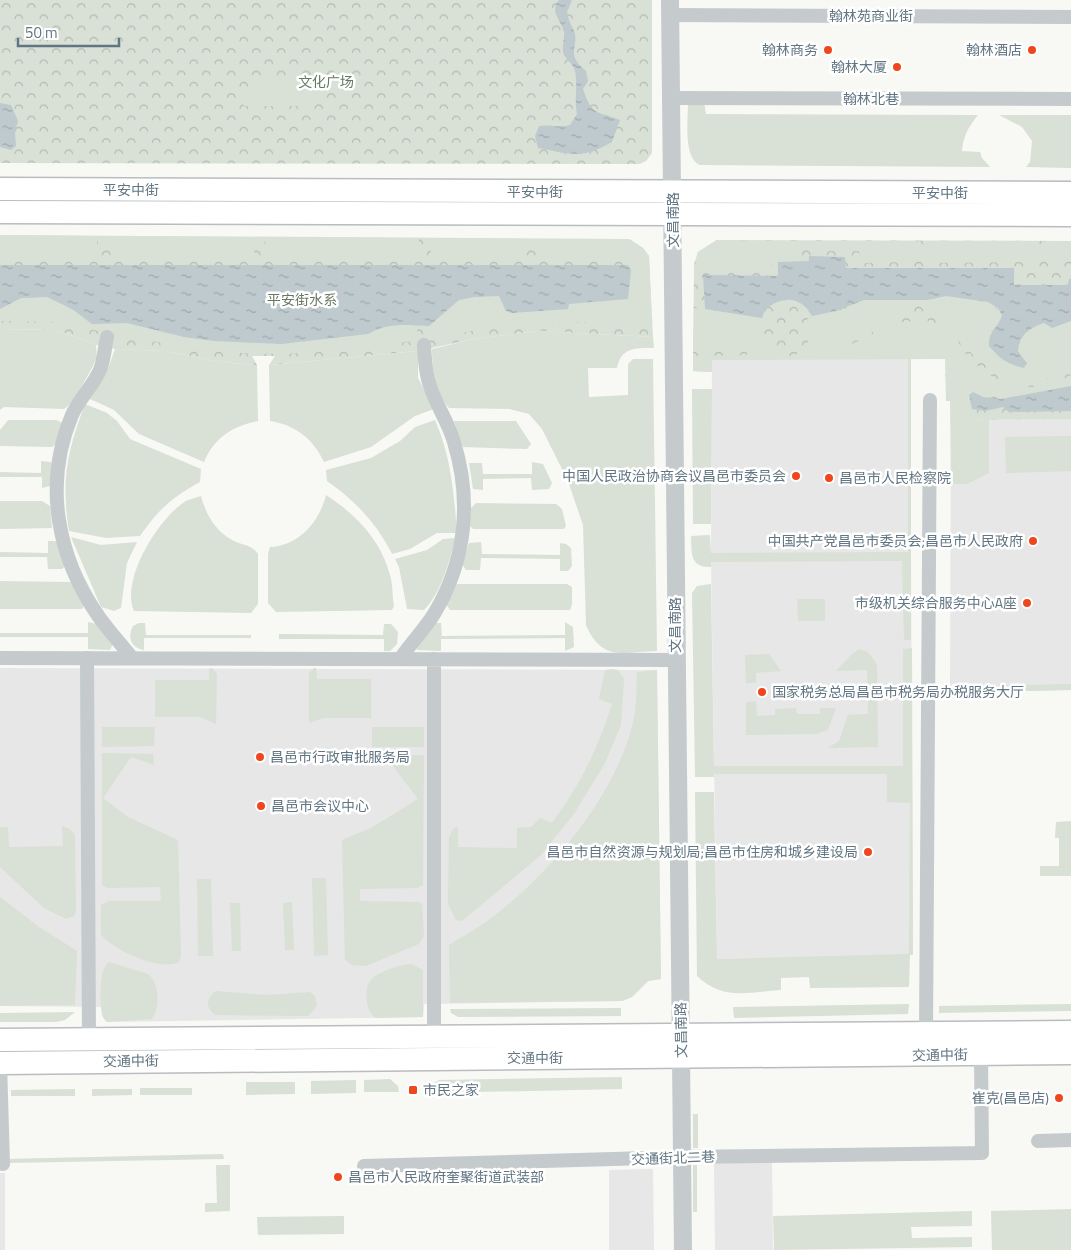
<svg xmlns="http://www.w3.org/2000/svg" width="1071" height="1250" font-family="'Titillium Web','Noto Sans SC',sans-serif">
<defs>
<pattern id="park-crowns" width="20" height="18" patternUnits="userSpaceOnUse" patternTransform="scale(1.25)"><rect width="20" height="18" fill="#d9e0d5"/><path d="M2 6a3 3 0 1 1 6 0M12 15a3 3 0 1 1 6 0" fill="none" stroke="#b3bab2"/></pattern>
<pattern id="water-ripples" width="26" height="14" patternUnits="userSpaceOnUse" patternTransform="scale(1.25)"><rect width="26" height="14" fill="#becace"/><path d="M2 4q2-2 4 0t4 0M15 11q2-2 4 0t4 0" fill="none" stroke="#9ea9ad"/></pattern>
</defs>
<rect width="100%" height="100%" fill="#f8f8f5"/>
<path fill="#e6e7e6" d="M910,359L913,955L717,959L711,557L712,360Z
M1071,419V690L950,692L951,420Z
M0,668L657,670L661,979L648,981L632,997L622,1001L424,1004L423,1017L107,1022L102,1016L101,1007L0,1006Z
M772,1160L773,1250H715L714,1161Z
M653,1169L654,1250H609V1170Z
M0,1173H5V1250H0Z"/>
<path fill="url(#park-crowns)" d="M0,0H652V153L646,161L640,164L0,163Z
M0,235L629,239L643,248L649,256L653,337L538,331L474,339L418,351L269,365L275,356H252L257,365L220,362L166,351L115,349L96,345L57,330L0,329Z
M717,240L1071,241V419L951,420L950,401H946L945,359L712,360V372L693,371L694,264L698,252Z"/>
<path fill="#d9e0d5" d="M305,77L319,102L315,106H245L237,101L255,78Z
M704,102L706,114L978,115C969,126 963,136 962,151L980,152L982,158L990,167L700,165C683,157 688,120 688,103Z
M999,115H1071V168L1026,167L1030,162L1032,141L1022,127Z
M0,235L97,236V257L0,255Z
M110,236L255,237L254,258L111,256Z
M265,237L419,238L417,258L270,259L266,252Z
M430,238L526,239V254L523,257L436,259L431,254Z
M536,239H629L643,248L649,256L652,325L578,322L510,324L428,339L429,326L459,300L474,297L499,296L506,311L512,313L568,309V304L628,299V265L620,258L542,259L537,253Z
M717,240L798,241V257H772L773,270H694L698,252Z
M808,241H916V262L860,263L859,251H809Z
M925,241H1039V262L925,263Z
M1046,241H1071V259H1046Z
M946,296C965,298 990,296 1002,315L1000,324L991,332L1021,356C1010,340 1031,327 1044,323L1052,328L1071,321V369C1037,386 1012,389 982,362C976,358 969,352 966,346C963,340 962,333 959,328C952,319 937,317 927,313V300Z
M47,297L72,309L92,324H98L99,331L55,322L0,321V309L21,298Z
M864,300H912V314C875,327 848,353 807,345L811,333L807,319L848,308Z
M694,308L762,318L765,322L763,330L765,343L744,351L693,352Z
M925,320L952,328C956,335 958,342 962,349C966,356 975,363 981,369C1009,392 1039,392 1071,375V386C1045,393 998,403 973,392L972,409H975L974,420L989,419V473L967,484H951L950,401H946V359H911V640H904L902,561L711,562V567C689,568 692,552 691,536L710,535L711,553L908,552V359L712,360V372L693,371V356L745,355L768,347C778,359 793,359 804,349C842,355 862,338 894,325C904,321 914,321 925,320Z
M111,323H127L184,337L281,344L368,334C384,325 399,324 417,326L418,340C353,351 283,358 217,351C181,347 146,340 111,333Z
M0,329L57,330L96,345L97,357L93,366L73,402L64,409L4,407L0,410Z
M538,331L653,337L654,348C636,348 621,347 617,368H588L589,397L628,395V364L633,359H653L657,651C622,652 602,662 586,625L583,525L568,481L542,429L529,414L509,409L449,408C435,392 432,370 432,349L474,339Z
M115,349L166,351L220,362L257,365L258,421C232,426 214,438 204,462L139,434L114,410L90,399L109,366Z
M418,351V378L434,409L415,416L371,447L324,462C313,439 296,425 270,421L269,365Z
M692,389H712L711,524H693Z
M85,404L107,413L117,421L130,439L201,469L200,482C171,498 159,509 140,536L106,538L69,531C61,480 67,452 85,404Z
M8,420H57L62,423L56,444L52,447L0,446V430Z
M435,420C451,456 454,494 457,533H437L410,549L392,554C377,524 355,500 327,481L326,470L371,458L400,441L415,427Z
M454,421H516L531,444L527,449L463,447Z
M1071,436V471L1006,473L1005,437Z
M41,461L51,462L53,466L50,486L42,488V477H0V472L41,473Z
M532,462L543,464L552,483L549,489L532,490L531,478L483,479V490L473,489L469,463H482L483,474H532Z
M326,495C354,513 380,539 389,572C393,582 392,595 394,606L392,610L276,612L268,603V554L270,547C299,546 320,521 326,495Z
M201,496C206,515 216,532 234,541C244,546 251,544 258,554V604L251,613L134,611C120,580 159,517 186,501C190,499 196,498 201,496Z
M0,501H42L50,506L52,528L0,529Z
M476,503L556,504L562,509L566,526L564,529H473L470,526L471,508Z
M71,537L101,545L137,542L127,563L121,608L114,611L101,607Z
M455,538C450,561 441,593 424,610L407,609L399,567L395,559L427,550L443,539Z
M48,541H56L59,544L65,566L62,569H48L47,557H0V552L48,553Z
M481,542L482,554L560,555V543L566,544L571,548L572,566L568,571H560V559L481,558L480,570H466L462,564L469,543Z
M0,581L70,582L73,584L84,606L82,609H0Z
M456,584H567L572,587V605L570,610H450L445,603Z
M711,584L714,766H903V649L912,648L913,955H910L909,987L810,988L809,977L781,978V990C747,992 724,1001 697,976L695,792H714L717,959L909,954L910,803L887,802V774H714V777H695L692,593L697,586Z
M797,599H825V621H798Z
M88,622L97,624L113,644L110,650L88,649V637H0V633H88Z
M565,622L573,627L574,647L565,651V638L441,639V651L417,650L416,647L431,623H441L442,636L565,635Z
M139,623H145L146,635H251V638H144V650C131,648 127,637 133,626Z
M384,624H391L398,632L397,644L390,651H384V639H279V634L383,635Z
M859,649L868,652L877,664L878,747L828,748L839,741L848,715L868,714L867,670L836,671L850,656Z
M769,654L781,671L756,673V683H746L745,655Z
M212,668L217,674L216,724L199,717H155V680H209V669Z
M314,668H316L317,679H371V718H324L309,723V673Z
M613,669L618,670L624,679L621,725L604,765L574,814L541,855L462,921L456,920L448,904L449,837L454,828L458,827V847L517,848V828L531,827L540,818L552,823C581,783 597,751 612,704L599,699L605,670Z
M657,670L661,979L648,981L632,997L622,1001L450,1003L449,945C463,936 480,927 494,916C554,870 621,789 635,713C637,700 636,685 637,672Z
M1071,684V690L936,693L935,687Z
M756,701L757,716L775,715V709L796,708L797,714H820V708H836L828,730L816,734L746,735V702Z
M102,727H155L154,746L102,747Z
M372,727H424V747H372Z
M102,753L153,754L154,765L131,757L103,798L128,817L178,840L181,954L179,962C160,972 114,950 101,935V905L109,901H161L160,887L108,888L102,885Z
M372,755H424L423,885L417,888L360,889V901L419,902L422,904L424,936L419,944L366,966L352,965L345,960L342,840L371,828L418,799L386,757L373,759Z
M1071,821V876H1040V866H1059V838H1055L1056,822Z
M62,826L70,829L75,834L76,912L74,916L66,919L44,908L0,867V827H8L9,847L63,846Z
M326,878L328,955L314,956L312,878Z
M197,879H211L213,956H198Z
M0,897L39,927L77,951L75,1005L0,1006Z
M292,902L294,950H285L283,903Z
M230,903H240L241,951H232Z
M109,962L148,974C160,983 160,1007 152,1019L107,1022L104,1019C99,1008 98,968 109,962Z
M411,964L423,970V1017L376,1018C366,1013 363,988 371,980C379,971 400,965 411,964Z
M216,991L267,995L310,992L315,996L317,1006L308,1016L215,1015C205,1007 206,998 216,991Z
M909,1004L908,1014L734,1018L733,1007Z
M1071,1004V1011L939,1013V1006Z
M621,1008V1016L458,1017L451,1013L450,1009Z
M75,1012L65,1020L56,1022H0V1013Z
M622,1077V1089L430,1093V1085L439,1080Z
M390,1079L398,1086L399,1092H364V1080Z
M356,1080V1093L311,1094V1081Z
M246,1082H295V1094L246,1095Z
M140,1088H192V1095H140Z
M75,1089V1096H11V1090Z
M92,1089H132V1095L92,1096Z
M693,1114H698V1148H693Z
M223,1154L224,1159L5,1163V1159Z
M216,1165H230V1211L205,1212V1203H217Z
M693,1165H697V1212H693Z
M1071,1209V1250H992L991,1211Z
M972,1211V1226L911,1227L912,1238L972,1237V1247L774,1250L773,1216Z
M344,1216V1234L258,1235L257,1217Z"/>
<path fill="url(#water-ripples)" d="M559,0H572L567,12C568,19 571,25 574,31C580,47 564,53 586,71L588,81L583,89C592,116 596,111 620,120L612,142C581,160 571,154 538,148L535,136L539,126C549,124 559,128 570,125L577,114C574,101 578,82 575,71C574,65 567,60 564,55C561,49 565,39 564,32C561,20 549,11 559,0Z
M0,103L11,105L18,121L15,132L16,146L11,150L0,147Z
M809,256L845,257L846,268H1014V285H1068L1069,279H1071V321L1052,328L1044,323C1029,328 1019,335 1018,352L1027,363L1024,368C1008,365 999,358 989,346C987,333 999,327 1002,315L998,308L988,302L946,296L927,300H864L836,311L812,316C801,296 782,295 765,310L762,318L705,309L703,275L778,276V262L809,261Z
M0,265H628L631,270L628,299L569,304L568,309L512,313L506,311L499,296L474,297L459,300L429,326C407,325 388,322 368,334L281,344L214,341L184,337L127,323L92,324L72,309L47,297L21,298L0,309Z
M1071,386V411L1009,412L1003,407L985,411L972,409L969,395L973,392L983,397L1001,399Z"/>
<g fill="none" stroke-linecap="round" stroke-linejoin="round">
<defs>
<path id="primary" d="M0,189L1071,193
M0,212L1071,215
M0,1040L1071,1032
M0,1063L1071,1053"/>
</defs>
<use href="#primary" stroke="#b8bdc0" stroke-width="25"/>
<path stroke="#c5cacd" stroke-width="14" d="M670,15L1071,17
M670,98L1071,99
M107,337C105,347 104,360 100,370C93,386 79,399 72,415C43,484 57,557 99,617C109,631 121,644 132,658
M0,658L675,660
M87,658L89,1040
M400,659C410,644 424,630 434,614C466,561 472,501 454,442C449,423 436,405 430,386C425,373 425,359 424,345
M434,659V1037
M926,1033L930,400
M1038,1141L1071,1140
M0,1163L3,1164L0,1063
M364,1166L683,1157L982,1153L981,1054"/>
<path stroke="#c5cacd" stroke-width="18" d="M670,0L683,1250"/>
<use href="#primary" stroke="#fff" stroke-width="22"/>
</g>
<g fill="#ef461e" stroke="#fff" stroke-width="2">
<circle cx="828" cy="50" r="5"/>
<circle cx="1032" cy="50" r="5"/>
<circle cx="897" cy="67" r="5"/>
<circle cx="796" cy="476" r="5"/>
<circle cx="829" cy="478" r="5"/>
<circle cx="1033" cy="541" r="5"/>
<circle cx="1027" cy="603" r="5"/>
<circle cx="762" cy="692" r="5"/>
<circle cx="260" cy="757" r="5"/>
<circle cx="261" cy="806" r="5"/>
<circle cx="868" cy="852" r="5"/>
<rect x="408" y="1085" width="10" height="10" rx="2.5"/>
<circle cx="1059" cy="1098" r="5"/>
<circle cx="338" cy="1177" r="5"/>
</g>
<g text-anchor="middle" stroke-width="5" stroke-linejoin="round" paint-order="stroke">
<g font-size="14" fill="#617582" stroke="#fff">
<text x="871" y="21">翰林苑商业街</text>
<text x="871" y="104">翰林北巷</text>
<text x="131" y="195">平安中街</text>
<text x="535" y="197">平安中街</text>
<text x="940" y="198">平安中街</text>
<text transform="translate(673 220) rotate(-90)" y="5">文昌南路</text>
<text transform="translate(675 625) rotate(-90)" y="5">文昌南路</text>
<text transform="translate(681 1030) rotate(-91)" y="5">文昌南路</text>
<text transform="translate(940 1055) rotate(-1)" y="5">交通中街</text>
<text x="535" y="1063">交通中街</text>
<text transform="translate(131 1061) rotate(-1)" y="5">交通中街</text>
<text transform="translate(673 1158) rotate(-2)" y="5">交通街北二巷</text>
</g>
<g font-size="14" fill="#617582" stroke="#fff" text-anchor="end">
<text x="818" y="55">翰林商务</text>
<text x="1022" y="55">翰林酒店</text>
<text x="887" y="72">翰林大厦</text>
<text x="786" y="481">中国人民政治协商会议昌邑市委员会</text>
<text x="839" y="483" text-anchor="start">昌邑市人民检察院</text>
<text x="1023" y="546">中国共产党昌邑市委员会;昌邑市人民政府</text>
<text x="1017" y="608">市级机关综合服务中心A座</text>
<text x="772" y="697" text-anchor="start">国家税务总局昌邑市税务局办税服务大厅</text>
<text x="270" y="762" text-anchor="start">昌邑市行政审批服务局</text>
<text x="271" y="811" text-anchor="start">昌邑市会议中心</text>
<text x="858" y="857">昌邑市自然资源与规划局;昌邑市住房和城乡建设局</text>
<text x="423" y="1095" text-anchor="start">市民之家</text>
<text x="1049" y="1103">崔克(昌邑店)</text>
<text x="348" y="1182" text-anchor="start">昌邑市人民政府奎聚街道武装部</text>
</g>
<g font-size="14" fill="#667960" stroke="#fff">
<text x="326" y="87">文化广场</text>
<text x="302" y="305">平安街水系</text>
</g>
</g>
<path d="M18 38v8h101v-8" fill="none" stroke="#617582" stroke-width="2.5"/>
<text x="25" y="38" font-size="15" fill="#617582" stroke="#ffffff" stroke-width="4" paint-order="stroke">50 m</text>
</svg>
